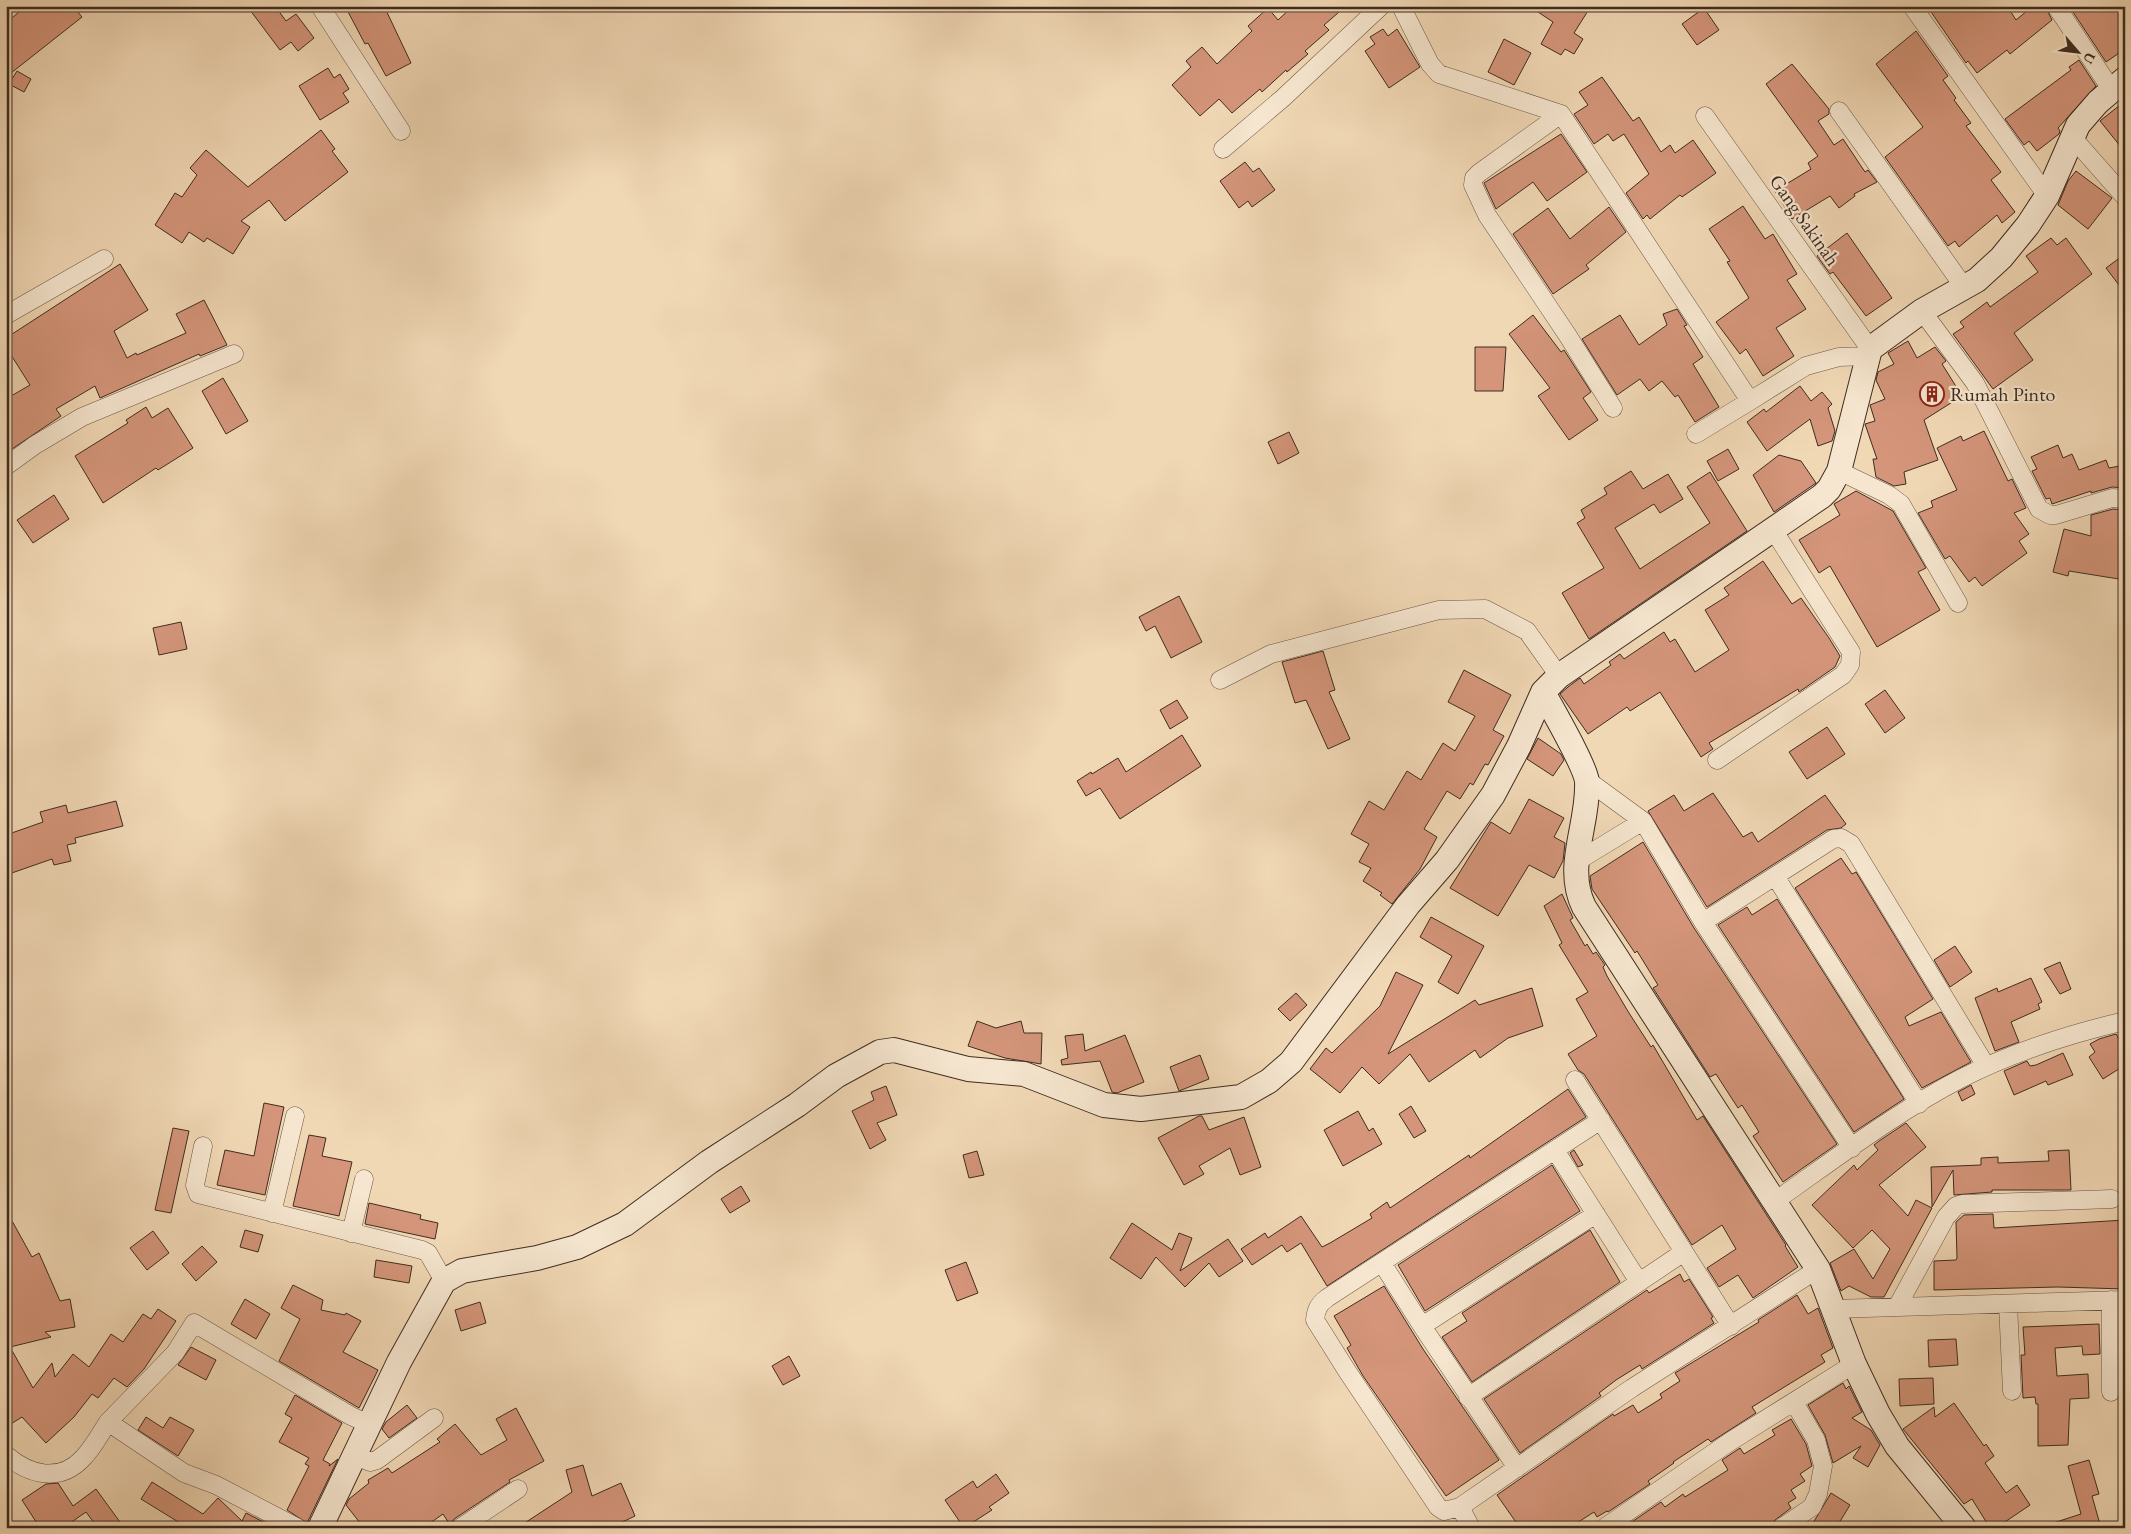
<svg xmlns="http://www.w3.org/2000/svg" width="2131" height="1534" font-family="'EB Garamond',serif">
<rect width="100%" height="100%" fill="#f1d8b5"/>
<filter id="stains"><feTurbulence type="fractalNoise" baseFrequency=".004" numOctaves="4"/><feColorMatrix values="0 0 0 0 .2 0 0 0 0 .09 0 0 0 0 .02 0 0 0 .5 -.17"/></filter>
<radialGradient id="worn" r=".72"><stop offset=".6" stop-color="#630" stop-opacity="0"/><stop offset="1" stop-color="#630" stop-opacity=".3"/></radialGradient>
<path fill="#d4957a" stroke="#3f2c20" d="M26,6H73L82,17L6,77V23Z
M247,6H275L286,21L296,14L314,38L298,51L291,42L280,50Z
M345,6H384L411,63L386,76L368,43L365,44Z
M1293,6H1346L1324,25L1329,30L1305,51L1308,54L1287,72L1286,70L1262,92L1260,89L1232,113L1219,99L1200,116L1172,85L1191,67L1186,61L1202,47L1217,64L1252,31L1248,26L1268,8L1278,20Z
M1529,6H1591L1574,33L1583,39L1574,54L1565,49L1561,55L1541,44L1553,22Z
M1927,6H2007L2016,20L2033,6H2045L2052,20L2010,54L2007,50L1977,73L1968,61L1966,63Z
M2069,6H2125V49L2106,62Z
M1704,8L1719,30L1697,45L1682,24Z
M1383,29L1388,36L1397,29L1420,67L1389,88L1365,51L1375,44L1370,37Z
M1916,31L1948,76L1943,80L1956,98L1954,100L1971,123L1966,126L2001,172L1991,180L2015,212L2002,223L1997,215L1959,247L1955,241L1948,246L1885,157L1923,127L1876,64Z
M1504,39L1531,53L1514,85L1488,72Z
M2079,60L2096,86L2058,128L2060,131L2059,134L2037,151L2029,141L2024,145L2005,119L2071,70L2069,67Z
M1792,64L1829,109V114L1818,121L1834,145L1843,139L1865,172L1868,170L1877,182L1854,194L1855,196L1839,208L1830,196L1792,219L1775,191L1811,169L1808,163L1818,156L1766,84Z
M328,68L334,78L340,74L349,89L343,93L349,102L320,120L299,86Z
M17,71L31,79L24,92L9,84Z
M1602,77L1633,121L1639,117L1661,152L1670,145L1675,153L1693,140L1716,173L1682,197L1680,195L1650,219L1647,215L1643,219L1626,193L1649,174L1624,134L1613,141L1608,134L1594,144L1574,114L1588,105L1579,92Z
M2125,101V152L2100,121Z
M321,130L335,149L332,151L348,172L285,221L269,200L241,221L250,227L233,254L207,238L204,242L189,232L182,243L155,225L175,193L182,197L197,175L190,168L206,150L248,187Z
M1561,134L1587,172L1547,201L1533,182L1496,209L1484,183Z
M1245,162L1253,172L1259,168L1275,190L1252,207L1248,201L1239,208L1220,181Z
M2076,171L2112,198L2088,229L2058,205L2068,181Z
M1743,206L1765,239L1773,234L1797,274L1787,280L1806,309L1776,328L1794,356L1763,376L1746,349L1740,354L1716,322L1749,298L1727,262L1730,261L1709,229Z
M1609,207L1626,232L1586,265L1589,269L1553,294L1513,234L1548,208L1570,239Z
M1847,233L1892,298L1866,316L1833,272L1830,274L1817,256Z
M2051,238L2057,245L2066,238L2092,274L2014,333L2033,360L1993,389L1953,334L1964,327L1960,322L1987,302L1990,307L2038,272L2026,256Z
M2125,254V293L2106,268Z
M120,264L148,310L114,331L127,358L136,353L137,355L186,333L176,314L204,300L227,345L200,356L199,354L100,398L95,386L56,409L61,416L6,453V399L30,385L6,347V338Z
M1677,309L1687,325L1684,326L1703,357L1693,364L1719,407L1695,422L1678,395L1675,397L1662,381L1649,391L1640,379L1617,395L1582,339L1620,315L1639,345L1667,325L1663,314Z
M1533,315L1561,352L1564,350L1591,392L1583,398L1598,420L1569,440L1538,396L1550,388L1509,334Z
M1908,341L1917,358L1935,347L1946,361L1942,364L1962,396L1924,420L1938,460L1904,472L1906,484L1894,486L1876,477L1873,459H1877L1865,424L1875,421L1870,405L1885,399L1876,380L1878,372L1894,364L1888,353Z
M1475,347H1506L1503,391H1475Z
M223,378L248,421L226,434L202,391Z
M1800,386L1811,401L1822,392L1832,404L1828,408L1835,431L1832,441L1818,446L1810,419L1767,451L1747,422L1764,409L1766,412Z
M146,407L152,418L168,408L193,448L158,470L156,468L103,503L75,456L128,423L126,420Z
M1984,431L2008,481L2012,479L2026,508L2014,513L2029,534L2019,541L2027,553L1982,586L1975,577L1969,582L1950,556L1945,559L1918,513L1933,507L1931,501L1957,490L1937,448L1961,436L1963,441Z
M1289,432L1299,453L1278,464L1268,442Z
M2058,445L2063,458L2072,454L2079,470L2106,460L2109,468L2125,465V488L2112,487L2091,493V491L2052,504L2050,498L2046,499L2032,471L2037,469L2031,457Z
M1728,449L1739,469L1718,481L1707,461Z
M1779,455L1801,461L1816,483L1774,512L1753,475Z
M1631,471L1643,489L1668,474L1683,499L1660,513L1654,504L1615,528L1640,569L1710,523L1687,487L1710,472L1747,531L1589,639L1562,593L1604,568L1577,523L1585,518L1581,510L1607,494L1604,488Z
M1856,491L1893,511L1926,568L1918,572L1940,610L1877,647L1830,566L1819,573L1799,540L1840,515L1834,504Z
M54,495L69,519L33,543L17,520Z
M2113,509L2125,510V580L2069,571L2068,576L2053,572L2064,529L2091,536V515Z
M1763,561L1792,604L1801,598L1829,638L1840,656L1835,667L1799,692L1798,689L1709,743L1713,749L1701,757L1660,692L1630,711L1627,707L1588,734L1560,694L1568,687L1580,678L1584,684L1611,665L1609,662L1620,654L1624,659L1664,632L1670,642L1675,639L1695,672L1729,650L1705,610L1729,595L1724,588Z
M1179,596L1202,642L1171,658L1155,626L1146,631L1139,617Z
M181,622L187,649L159,655L153,628Z
M1323,651L1335,690L1329,692L1350,739L1328,749L1306,700L1295,703L1282,662Z
M1464,670L1511,695L1493,730L1504,736L1488,765L1485,764L1473,785L1470,783L1460,799L1447,791L1424,829L1437,837L1420,869L1392,904L1380,895L1382,893L1363,881L1371,868L1359,862L1369,844L1351,834L1369,801L1384,810L1407,771L1421,780L1443,743L1455,751L1475,716L1448,702Z
M1885,690L1905,718L1885,733L1865,704Z
M1177,700L1188,718L1170,729L1160,710Z
M1827,727L1845,754L1807,779L1789,752Z
M1182,735L1201,766L1120,819L1100,788L1086,796L1077,781L1091,772L1092,774L1118,758L1126,772Z
M1538,738L1561,754L1564,760L1553,776L1527,759Z
M1713,793L1743,837L1752,832L1758,842L1825,795L1846,824L1841,828L1827,830L1707,907L1648,811L1674,795L1684,811Z
M1529,799L1564,818L1554,837L1565,843L1563,861L1554,878L1529,865L1498,916L1450,888L1491,822L1510,834Z
M116,801L123,826L75,838L76,843L67,845L71,861L54,865L52,859L6,875V835L43,822L40,812L66,805L68,813Z
M1643,842L1694,928L1837,1144L1783,1182L1753,1136L1759,1132L1742,1105L1738,1108L1716,1074L1710,1077L1653,988L1658,985L1637,951L1635,953L1592,889L1590,876Z
M1841,858L1852,874L1856,872L1933,999L1905,1017L1909,1026L1941,1012L1971,1062L1922,1088L1795,888Z
M1562,894L1573,918L1570,920L1585,946L1587,944L1593,954L1596,952L1605,965L1603,967L1607,976L1629,1013L1651,1047L1653,1045L1697,1120L1703,1116L1786,1245L1785,1246L1798,1267L1753,1298L1738,1275L1719,1287L1707,1268L1736,1249L1722,1225L1692,1245L1584,1074L1578,1070L1568,1054L1597,1036L1576,999L1588,992L1559,945L1562,943L1544,906Z
M1777,899L1904,1099L1854,1132L1718,925L1747,907L1752,915Z
M1431,917L1484,946L1458,994L1438,982L1452,956L1420,937Z
M1955,946L1972,972L1950,987L1934,960Z
M2060,962L2071,989L2060,994L2044,969Z
M1396,972L1423,985L1388,1054L1475,1000L1479,1005L1532,988L1543,1026L1508,1038L1480,1058L1475,1050L1429,1082L1410,1054L1379,1084L1362,1067L1340,1093L1310,1069L1326,1048L1332,1053L1380,1006Z
M2031,978L2042,1002L2038,1004L2040,1009L2011,1022L2019,1042L1995,1051L1975,998L1997,988L1998,992Z
M1296,993L1307,1005L1290,1021L1278,1009Z
M977,1021L996,1028L1021,1021L1024,1033H1042L1041,1064L1005,1058L968,1046Z
M1083,1034L1085,1051L1125,1035L1144,1082L1117,1093L1112,1092L1100,1061L1062,1065L1061,1060L1068,1058L1065,1036Z
M2116,1034L2125,1049V1065L2103,1079L2089,1057L2095,1052L2090,1044L2099,1039Z
M2063,1053L2073,1075L2048,1085L2046,1081L2014,1095L2004,1071L2027,1061L2030,1066L2036,1065Z
M1200,1055L1209,1079L1179,1091L1170,1067Z
M1971,1085L1975,1094L1962,1101L1958,1092Z
M886,1086L897,1115L877,1123L886,1140L870,1149L852,1111L874,1100L871,1092Z
M1568,1089L1586,1117L1327,1286L1301,1243L1287,1252L1282,1245L1252,1265L1241,1249L1265,1233L1268,1238L1301,1216L1322,1247L1330,1243L1372,1218L1370,1214L1387,1202L1390,1208L1469,1155L1470,1158Z
M264,1103L284,1107L265,1195L217,1185L225,1150L254,1156Z
M1411,1106L1426,1131L1414,1138L1399,1114Z
M1358,1111L1369,1131L1373,1128L1382,1144L1343,1166L1324,1130Z
M1199,1116H1202L1209,1130L1244,1117L1261,1167L1240,1175L1230,1148L1199,1166L1204,1174L1184,1185L1158,1138Z
M1906,1123L1926,1147L1879,1185L1908,1216L1916,1200L1932,1208L1884,1297H1871L1849,1286L1841,1291L1830,1263L1854,1249L1873,1279L1890,1249L1872,1230L1853,1248L1812,1205L1854,1165L1857,1170L1878,1150L1874,1145L1879,1141Z
M173,1128L189,1131L171,1213L155,1210Z
M309,1135L326,1138L322,1156L352,1162L339,1216L293,1206Z
M1574,1150L1583,1165L1578,1167L1570,1153Z
M2069,1150L2071,1190H1992V1192L1954,1195L1953,1170L1932,1207L1931,1167L1981,1165V1158L1998,1157V1163L2049,1161L2048,1151Z
M977,1151L984,1175L969,1178L963,1155Z
M1552,1165L1580,1211L1425,1311L1398,1265Z
M741,1186L750,1201L730,1213L721,1199Z
M369,1203L421,1215L420,1219L438,1223L435,1239L365,1224Z
M6,1210L32,1257L39,1253L60,1301L70,1299L75,1327L45,1332L51,1337L10,1347L33,1388L52,1363L55,1377L73,1354L89,1367L111,1334L123,1342L143,1314L151,1319L158,1309L176,1321L144,1369L127,1387L114,1378L98,1398L92,1394L74,1417L46,1443L22,1417L6,1427Z
M1993,1214L1994,1228L2125,1220V1289L2058,1287L1934,1290V1261L1956,1260L1957,1258L1956,1222L1964,1215Z
M1132,1223L1172,1250L1179,1233L1192,1238L1180,1271L1228,1239L1243,1261L1219,1277L1209,1263L1185,1287L1156,1257L1141,1279L1110,1258Z
M245,1230L263,1235L258,1252L240,1247Z
M1590,1230L1620,1282L1472,1382L1442,1337L1467,1321L1462,1313Z
M153,1231L169,1253L147,1270L130,1248Z
M202,1246L217,1262L196,1281L182,1264Z
M376,1260L412,1266L409,1283L374,1277Z
M966,1262L978,1293L957,1301L945,1270Z
M1680,1274L1684,1282L1689,1279L1713,1317L1711,1318L1714,1323L1642,1369L1640,1365L1616,1380L1599,1393L1601,1396L1520,1453L1484,1399L1647,1290L1649,1293Z
M293,1285L323,1300L321,1310L345,1315L346,1313L361,1321L343,1352L378,1370L359,1408L279,1361L300,1319L281,1308Z
M1384,1286L1423,1349L1499,1460L1446,1496L1363,1376L1347,1348L1351,1345L1334,1316Z
M1797,1295L1808,1314L1818,1308L1833,1348L1821,1355L1825,1362L1752,1407L1756,1413L1711,1442L1708,1439L1673,1462L1674,1463L1648,1481L1650,1484L1608,1512L1607,1511L1597,1517L1594,1512L1569,1528H1520L1497,1495L1613,1414L1614,1416L1633,1405L1638,1413L1662,1398L1660,1394L1680,1381L1675,1373L1759,1322L1758,1320Z
M245,1299L270,1314L256,1339L231,1324Z
M480,1302L486,1323L461,1331L455,1310Z
M2099,1324L2100,1354L2083,1355L2082,1346L2055,1348L2057,1376L2088,1374L2089,1398L2070,1399L2068,1445L2038,1446V1404H2036L2035,1397L2023,1398L2021,1355H2025L2023,1327Z
M1956,1339L1958,1365L1929,1367L1928,1340Z
M191,1347L216,1360L206,1380L178,1365Z
M789,1356L800,1376L783,1385L772,1366Z
M1933,1378L1934,1404L1900,1406L1899,1379Z
M1843,1383L1846,1389L1849,1386L1862,1412L1852,1418L1871,1430L1880,1445L1868,1467L1853,1458L1861,1446L1833,1463L1825,1435L1808,1405Z
M295,1395L342,1423L323,1460L330,1464L329,1466L338,1459L307,1523L287,1510L309,1466L305,1464L309,1458L279,1442L292,1418L285,1414Z
M1954,1403L1984,1446L1986,1444L1994,1456L1985,1463L2006,1493L2017,1485L2030,1505L1996,1528H1990L1972,1499L1964,1504L1903,1429L1934,1407L1935,1417Z
M407,1405L417,1418L389,1438L382,1429L386,1422Z
M516,1408L544,1461L509,1480L510,1482L454,1519L450,1525L443,1514L423,1528H364L346,1505L349,1499L369,1483L368,1480L388,1468L392,1473L440,1442L437,1439L455,1424L481,1455L507,1440L496,1419Z
M146,1417L163,1428L170,1417L194,1430L178,1456L138,1430Z
M1791,1419L1806,1444L1812,1466L1800,1474L1805,1481L1791,1490L1796,1498L1788,1503L1791,1508L1775,1520L1771,1528H1623L1661,1502L1665,1507L1683,1494L1685,1497L1728,1470L1722,1460L1740,1448L1744,1454L1775,1435L1772,1430Z
M2089,1460L2099,1494L2092,1496L2101,1528H2047V1525L2081,1514L2068,1466Z
M583,1465L592,1496L621,1483L635,1516L610,1528H517L572,1492L566,1470Z
M996,1474L1009,1493L989,1507L992,1510L964,1528L945,1500L973,1481L977,1488Z
M152,1482L203,1514L218,1498L242,1521L246,1513L275,1528H188L141,1499Z
M58,1483L73,1506L96,1489L120,1522L112,1528H98L86,1512L63,1528H40L22,1500L46,1484Z
M1831,1493L1850,1505L1836,1528H1810Z"/>
<g fill="none" stroke-linecap="round" stroke-linejoin="round">
<defs>
<path id="street" d="M320,6L401,131
M1401,6L1430,64L1439,74L1561,114L1750,401L1806,366L1839,357L1867,356
M1912,6L2047,196
M2056,6L2111,89
M1839,111L1964,287
M1561,114L1479,173L1474,178L1473,185L1487,215L1568,336L1613,408
M1705,116L1870,349
M2072,137L2125,197
M1223,149L1283,98L1381,6
M1922,311L1975,383L2039,509L2050,515H2056L2112,498L2125,499
M6,315L104,259
M1696,434L1750,401
M6,466L35,445L82,417L234,354
M1839,471L1889,495L1901,504L1958,603
M1220,680L1271,654L1439,610L1485,609L1527,631L1559,676
M1717,760L1843,675L1850,665L1851,652L1774,531
M1587,780L1643,821L1703,922L1852,1148
M1576,862L1643,821
M1775,876L1919,1104
M1703,922L1833,839L1841,838L1851,844L1986,1066
M1575,1080L1731,1326
M1601,1120L1327,1298C1319,1304 1316,1309 1315,1320L1347,1371L1438,1507L1444,1511L1460,1507L1632,1388L1818,1269
M203,1146L195,1185L198,1194L422,1250L428,1253L444,1281
M1555,1150L1639,1282
M1775,1201C1835,1159 1895,1113 1960,1079C2011,1053 2069,1034 2125,1021
M272,1213L295,1116
M351,1233L364,1179
M1382,1263L1422,1326
M2111,1300V1392
M2008,1304L2012,1391
M1897,1307L1946,1217L1956,1206L1962,1204L2112,1199
M1834,1309L2125,1300
M1468,1397L1684,1252
M6,1455C29,1475 60,1483 83,1458C93,1448 100,1434 108,1422
M354,1455L370,1462L377,1460L434,1418
M1517,1468L1422,1326L1596,1214
M1460,1507L1471,1528
M298,1528L216,1485L184,1473L108,1422L175,1353L194,1323L351,1416L369,1424
M460,1528L518,1489
M1604,1528L1731,1441L1854,1364
M1781,1528L1812,1507L1818,1494L1823,1466L1816,1440L1794,1402"/>
<path id="secondary" d="M1543,692C1552,709 1586,767 1587,782C1589,825 1564,866 1584,907L1818,1269L1854,1364L1878,1414L1897,1446L1964,1528
M320,1528L399,1362L444,1281L462,1271L537,1258L577,1247L625,1224L709,1162L797,1105L836,1076L880,1052L894,1050L968,1069L1024,1074L1104,1105L1141,1109L1241,1097L1269,1081L1291,1062L1408,905L1447,860L1493,795L1519,746L1543,692L1559,676L1822,496L1829,489L1839,471L1870,349L1922,311L1977,280L2001,258L2028,225L2047,196L2078,125L2098,102L2125,79"/>
</defs>
<use href="#street" stroke="#6c5745" stroke-width="19"/>
<use href="#secondary" stroke="#3f2c20" stroke-width="26"/>
<use href="#street" stroke="#f6e6cf" stroke-width="18"/>
<use href="#secondary" stroke="#f6e6cf" stroke-width="24"/>
</g>
<defs>
<symbol id="building-ring" viewBox="-11 -11 22 22"><circle r="9.5" fill="#f6e6cf" stroke="#8f2418" stroke-width="1.5"/><path d="M-4-6H4V6H1V3H-1V6H-4ZM-2.5-4.3h1.7v1.8h-1.7ZM.8-4.3h1.7v1.8H.8ZM-2.5-1h1.7V.8h-1.7ZM.8-1h1.7V.8H.8Z" fill="#8f2418"/></symbol>
</defs>
<g fill-rule="evenodd">
<use href="#building-ring" x="1918" y="380" width="28" height="28"/>
</g>
<g text-anchor="middle" stroke-width="4.5" stroke-linejoin="round" paint-order="stroke">
<g font-size="20" fill="#3f2c20" stroke="#f6e6cf">
<text transform="translate(1805 220) rotate(55)" y="7">Gang Sakinah</text>
</g>
<g font-size="20" fill="#3f2c20" stroke="#f6e6cf" text-anchor="start">
<text x="1950" y="401">Rumah Pinto</text>
</g>
</g>
<rect width="2131" height="1534" fill="none" stroke="#f1d8b5" stroke-width="25"/>
<rect x="8" y="8" width="2116" height="1519" fill="none" stroke="#3f2c20" stroke-width="2.5"/>
<rect x="12" y="12" width="2106" height="1509" fill="none" stroke="#3f2c20"/>
<g transform="translate(2078 52) rotate(118)" stroke="#f6e6cf" stroke-width="4" paint-order="stroke">
<path d="M0-4L9 19L0 12L-9 19Z" fill="#3f2c20"/>
<text y="-8" font-size="14" font-weight="bold" text-anchor="middle" fill="#3f2c20">U</text>
</g>
<rect width="100%" height="100%" filter="url(#stains)"/>
<rect width="100%" height="100%" fill="url(#worn)"/>
</svg>
